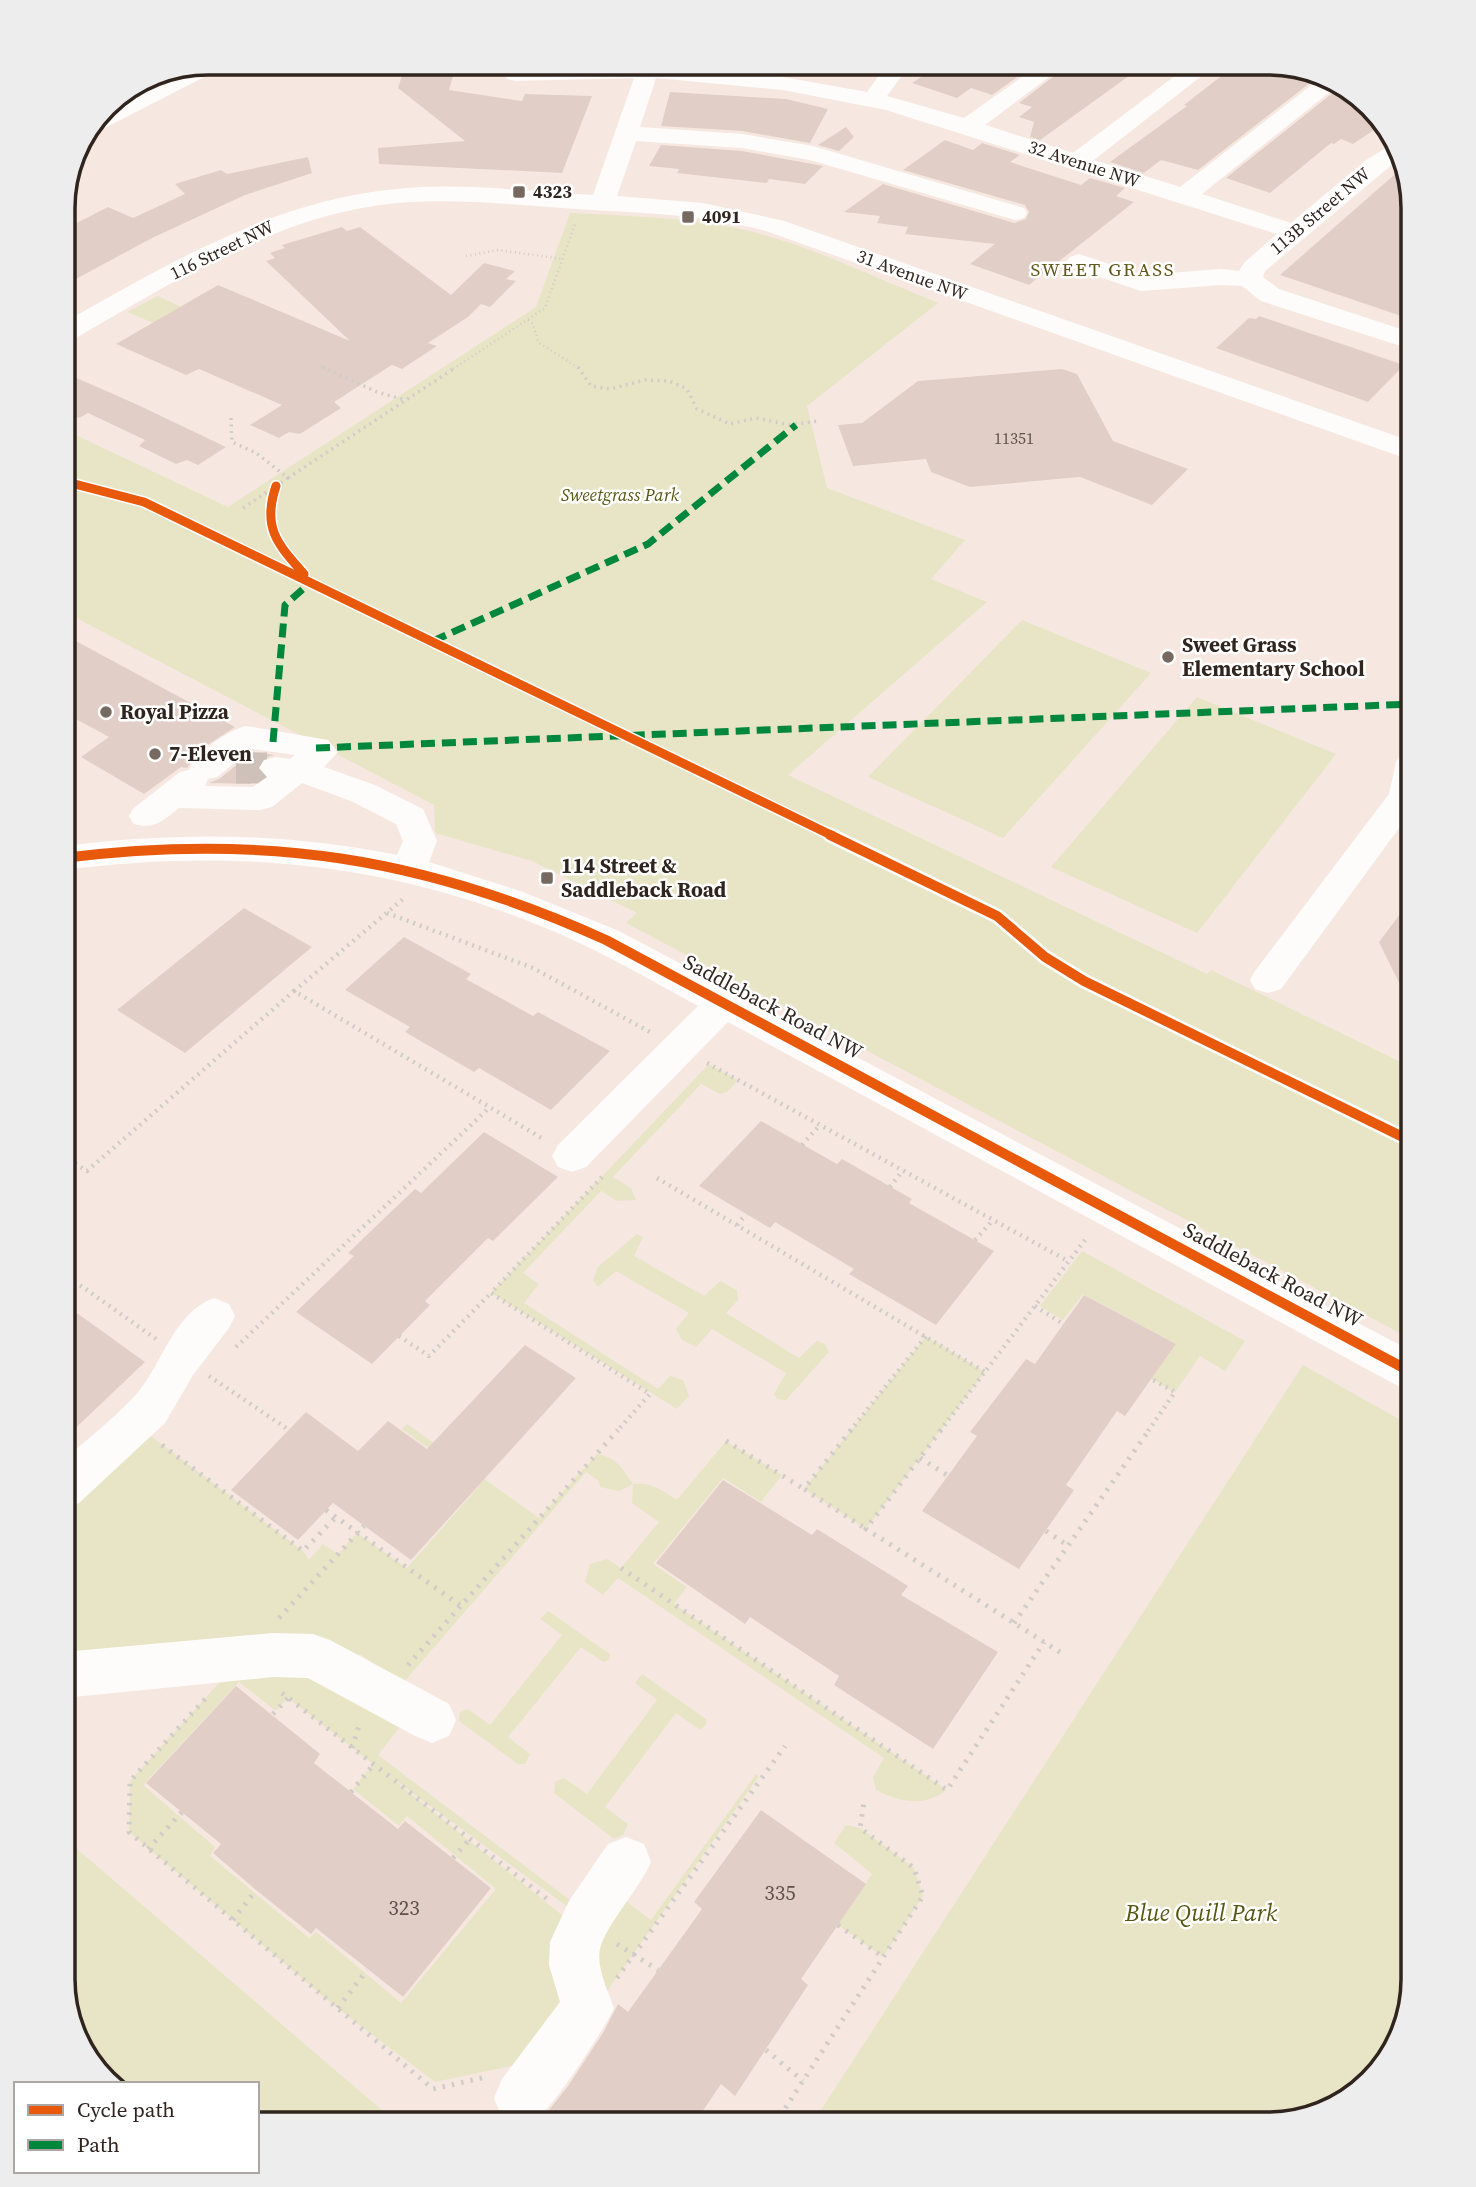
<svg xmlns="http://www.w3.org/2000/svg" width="1476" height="2187" font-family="'Source Serif 4',serif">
<rect width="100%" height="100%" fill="#f6e8e1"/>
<path fill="#e8e4c6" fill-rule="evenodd" d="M570,213C626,216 682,217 736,228C800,241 876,278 938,303L807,406L827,488L965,540L931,579L987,602L788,775L1207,974L1211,970L1413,1068V1340L626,923L637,913L532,861L435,833L434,805L63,611V429L228,507L536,307Z
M158,296L242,335L219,350L127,312Z
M1022,620L1151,673L1003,838L868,777Z
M1197,697L1336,754L1197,933L1051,867Z
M709,1064L738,1080L727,1092L720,1094L701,1084L613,1177L631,1188L636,1200L617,1201L601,1191L523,1273L539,1284L524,1303L658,1389L670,1376L683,1380L689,1396L677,1409L491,1293Z
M637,1234L643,1237L634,1256L704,1296L720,1281L737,1290L738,1300L726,1313L799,1358L817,1341L825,1344L829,1352L786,1400L777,1399L774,1394L786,1373L712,1329L696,1347L682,1340L676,1329L689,1313L616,1271L598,1287L593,1280L598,1267Z
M1082,1251L1245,1341L1225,1371L1200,1356L1175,1392L1151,1379L1176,1344L1083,1294L1063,1320L1040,1306Z
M926,1336L985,1372L866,1529L804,1489Z
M1303,1365L1413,1427V1980L1393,2052L1340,2105L1269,2124H812Z
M135,1424L303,1551L309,1560L323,1544L338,1554L357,1533L407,1568L480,1485L402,1429L407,1424L539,1518L597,1454C616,1457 623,1469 633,1484C650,1481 663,1491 677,1500L726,1441L782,1475L761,1502L723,1478L653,1564L687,1587L674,1604L947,1790C923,1807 901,1803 876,1790L873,1777L884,1758L618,1578L603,1595L585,1582L590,1564L607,1559L621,1568L659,1522L632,1503L633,1484L619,1491L600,1487L599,1481L586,1472L397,1690L387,1674L360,1654L345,1671L372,1707L399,1728L378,1755L583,1910L579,1915L385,1773L572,1923L573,2006L535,2061L435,2082L337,2008L129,1832L130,1781L239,1661L63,1675V1489ZM239,1682L276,1711L288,1698L373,1764L353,1789L399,1826L407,1816L496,1889L401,2003L316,1932L309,1938L210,1856L215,1847L143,1785Z
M548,1611L610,1654L609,1660L603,1662L581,1647L508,1737L530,1754L525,1764H518L459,1721L460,1712L468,1709L490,1725L562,1635L540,1619Z
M642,1674L706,1719V1725L700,1730L676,1713L605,1807L628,1824L623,1835L614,1839L554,1793L555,1782L564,1778L587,1794L657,1700L635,1683Z
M756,1774L759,1776L603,1997L588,1945L623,1899L651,1920Z
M846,1825L860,1828L914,1868L923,1896L883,1957L838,1925L872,1874L834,1843Z
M63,1837L398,2124H257V2084H115L82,2051L63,1979Z"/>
<path fill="#e1cfc7" d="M406,63H457L449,90L522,101L525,94L592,96L562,173L379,164L378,148L465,141L398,88Z
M942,63H1037L992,95L971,88L957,98L912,83Z
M1071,63H1147L1040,140L1030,137L1034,122L1019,117L1032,107L1019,103Z
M1238,63H1277L1290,67L1286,71L1315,79L1198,170L1161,160L1144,173L1110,162L1187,106L1184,105Z
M1340,87L1348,89L1383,124L1353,144L1341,139L1334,144L1331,143L1270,193L1226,178Z
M670,92L786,99L828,109L810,143L742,131L661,126Z
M846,127L854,137L839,151L818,145Z
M945,140L973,150L982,143L1020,155L1010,162L1081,185L1090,178L1125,188L1116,196L1134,202L1029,285L970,264L995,244L905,234L908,227L877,223L880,216L844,212L883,184L1014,223L1026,219L1029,212L1025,205L903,170Z
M661,145L742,151L823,166L805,184L769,179L767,183L677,173L679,169L649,166Z
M308,157L312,173L245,195L152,238L63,286V230L108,207L133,218L185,194L175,184L221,170L227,174Z
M1402,168L1413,208V320L1280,275Z
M342,227L347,231L360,227L451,295L484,263L515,271L506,279L516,281L490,307L481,304L468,317L428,343L437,346L402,369L392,365L334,402L341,408L300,434L289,432L279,438L250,425L282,405L199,369L186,375L116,344L218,285L350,341L266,261L275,258L270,253L285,248L282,245Z
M1259,316L1404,365L1368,402L1216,348L1249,318L1256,319Z
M1062,369L1077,374L1113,441L1188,469L1152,505L1080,477L970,487L931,472L926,459L853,466L838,425L862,423L918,381Z
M63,372L138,405L226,447L198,465L187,460L176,464L139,446L145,440L88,413L79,418L63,411Z
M63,634L235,727L203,748L187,768L181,767L144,794L81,757L109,737L63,712Z
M253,752L274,755L262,759L256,768L262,776L250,784L209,783L219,779Z
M1413,897V1011L1379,942Z
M244,908L312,947L185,1053L117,1010Z
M404,937L471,974L466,979L533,1016L538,1012L610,1051L551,1110L479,1068L474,1072L405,1032L410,1027L345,990Z
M761,1121L837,1164L842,1159L912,1199L909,1203L994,1251L936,1325L849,1274L854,1269L775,1222L770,1228L699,1186Z
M484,1132L558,1177L493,1241L488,1238L425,1301L430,1305L372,1364L296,1312L354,1256L348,1253L415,1189L421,1193Z
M1084,1295L1176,1344L1125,1416L1117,1411L1066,1485L1074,1490L1019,1569L922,1511L977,1436L970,1432L1026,1359L1035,1364Z
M63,1303L145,1362L63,1440Z
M525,1345L576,1378L411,1560L333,1503L298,1540L231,1490L306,1412L358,1451L388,1421L427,1449Z
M723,1480L812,1535L817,1529L908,1586L901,1595L998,1652L933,1749L834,1685L839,1676L750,1617L745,1624L656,1563Z
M236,1686L320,1754L314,1763L398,1829L405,1821L491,1888L403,1997L316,1928L311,1934L256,1890L213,1853L221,1844L146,1783Z
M761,1810L866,1884L801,1979L808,1985L735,2096L721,2084L694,2124H531L546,2114L568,2086L603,2033L618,2004L628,2012L702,1909L694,1902Z"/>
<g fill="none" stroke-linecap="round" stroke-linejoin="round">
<path stroke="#cec1ba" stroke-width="31" stroke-dasharray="31 15" stroke-linecap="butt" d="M236,768H272"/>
<path stroke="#d1ccc8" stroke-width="2.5" stroke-dasharray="1 3.5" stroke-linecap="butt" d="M466,256L498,250L563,259
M528,320L533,324L538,342L580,369
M320,366L326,369
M453,369L545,308L575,224"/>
<path stroke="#d1ccc8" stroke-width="3.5" stroke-dasharray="2 4.5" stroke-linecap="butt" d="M322,367L377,392L405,400
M578,367L591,386L610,389L645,380L669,381L687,389L697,409L730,424L756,418L790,425L818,421
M231,418L232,442L256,453L288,478L243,508
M288,478L456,367"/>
<path stroke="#d1ccc8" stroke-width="4.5" stroke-dasharray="2 5" stroke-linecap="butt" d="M387,913L533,968L650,1032
M294,991L403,899
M707,1063L1068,1261
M802,1145L820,1125
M63,1156L87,1171L294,991L545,1140
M602,1177L491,1293L650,1394L617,1431
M657,1178L985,1372
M890,1187L903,1170
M737,1225L746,1214
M975,1240L993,1220
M63,1273L156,1339
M63,1285L71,1279
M1035,1306L1063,1324
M399,1336L429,1356L491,1293
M236,1347L490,1107
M209,1376L289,1430
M850,1431L926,1336
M940,1431L1088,1236
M1148,1431L1175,1392L1151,1379"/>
<path stroke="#d1ccc8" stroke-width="5" stroke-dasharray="2.5 7" stroke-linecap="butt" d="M851,1430L804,1489L866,1529
M941,1430L866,1529L1066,1656
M726,1441L804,1489
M162,1445L303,1551L336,1517
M920,1458L947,1475
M326,1510L461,1606
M1046,1531L1067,1545
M621,1568L947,1790L1044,1642
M279,1618L364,1526
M1014,1623L1149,1430
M408,1665L618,1430
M282,1693L551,1902
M205,1699L130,1781L129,1832L433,2089L486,2077
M273,1714L288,1698
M352,1748L360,1722
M351,1792L373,1765
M148,1849L182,1812
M453,1858L470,1839
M233,1920L256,1890
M838,1925L883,1957
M617,1944L658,1970
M617,1978L785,1746
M338,2008L367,1970
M766,2050L803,2081
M775,2124L923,1896L914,1868L860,1828L864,1802"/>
<path fill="#fefcfa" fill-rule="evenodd" d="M208,63L214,64L206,76L101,130L88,131L101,112L189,67Z
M661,63L660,65L783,77L867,92L888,63H911L887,96L964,118L1042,63H1068L985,125L1073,153L1192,63H1218L1094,160L1180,187L1322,77L1341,83L1202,194L1291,223L1366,160L1396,142L1400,158L1265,271L1263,277L1279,289L1413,333V350L1261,301L1242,286L1221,285L1141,291L1070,267L1066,262L1070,257L1079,254L1143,275L1221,269L1239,271L1244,263L1277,234L886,110L783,90L656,78L640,127L742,134L813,146L1024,208L1027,213L1024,218L1015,220L810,160L742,148L636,141L617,196L703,203L784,221L1413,442V461L766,231C704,214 641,213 577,209C517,205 457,198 397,203C278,214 174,282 72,340L63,342V323C168,264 274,200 397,189C462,182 528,192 593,195L634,78L515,81L507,79L504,74L507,69L515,67Z
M246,726L328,740L338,752L324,767L375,785L423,809L437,841L429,862L523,892L619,931L1413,1352V1391L1398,1386L728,1022L586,1167L572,1172L558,1167L552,1156L558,1145L698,1006C656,983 615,959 571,939C404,864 244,847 63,870V846C174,832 287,832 397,855L403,841L396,824L351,801L302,783L272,807L260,810L179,808C164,820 154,830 134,824L129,816L134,808L180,772L189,770C196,752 227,731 246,726ZM252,749L295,755L290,759L276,757L264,760L259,768L267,777L253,787L205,786L208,779L217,777Z
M1413,751V809L1281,989L1268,993L1255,989L1250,980L1255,971L1389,794L1396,762L1401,754Z
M214,1298L229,1304L235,1316L229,1328L193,1375L165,1423L79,1503L63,1509V1461C86,1440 111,1421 133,1398C161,1369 172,1313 214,1298Z
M273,1633L313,1634L330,1640L449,1704L456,1720L449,1736L432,1743L415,1736L308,1678L273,1677L63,1698V1652Z
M626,1837L644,1844L651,1862C640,1888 605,1926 600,1949C596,1967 608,1991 614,2008C607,2025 551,2111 537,2118C524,2126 515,2123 502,2117L494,2098L502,2079L560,2002L549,1965L550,1942L569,1901L608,1844Z"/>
<path stroke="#00873e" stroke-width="7" stroke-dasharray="14 7" stroke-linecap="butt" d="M433,641L648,544L796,425
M273,742L285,605L311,582
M316,748L1413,704"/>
<defs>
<path id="cycleway-far1" d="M63,481L144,502L833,836
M276,486C262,527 277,544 304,574"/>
<path id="cycleway" d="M830,835L997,916L1045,957L1084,981L1413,1142
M63,858C263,833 423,857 606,940L1413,1373"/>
</defs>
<use href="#cycleway-far1" stroke="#fff" stroke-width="12"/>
<use href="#cycleway" stroke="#fff" stroke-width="15"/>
<use href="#cycleway-far1" stroke="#e8590c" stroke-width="9"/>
<use href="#cycleway" stroke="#e8590c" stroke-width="10"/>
</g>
<g fill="#756962" stroke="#fff" stroke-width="2.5">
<rect x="512" y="185" width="14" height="14" rx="3.5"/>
<rect x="681" y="210" width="14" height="14" rx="3.5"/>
<circle cx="1168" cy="657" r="7"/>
<circle cx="106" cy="712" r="7"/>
<circle cx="155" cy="754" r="7"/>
<rect x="540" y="871" width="14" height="14" rx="3.5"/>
</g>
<g text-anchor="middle" stroke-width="5" stroke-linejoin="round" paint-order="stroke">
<g font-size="16" fill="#5e504a">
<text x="1014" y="444">11351</text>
</g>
<g font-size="18" fill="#30241e" stroke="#fff">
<text transform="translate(1084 164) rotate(18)" y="6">32 Avenue NW</text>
<text transform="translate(1320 211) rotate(-40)" y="6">113B Street NW</text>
<text transform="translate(222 250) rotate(-26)" y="6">116 Street NW</text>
<text transform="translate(912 275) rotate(20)" y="6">31 Avenue NW</text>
</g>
<g font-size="18" font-weight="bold" fill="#30241e" stroke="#fff" text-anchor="start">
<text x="533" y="198">4323</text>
<text x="702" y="223">4091</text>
</g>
<g font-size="18" font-style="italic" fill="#565713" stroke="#fff">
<text x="620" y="501">Sweetgrass Park</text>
</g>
<g font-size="19" letter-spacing="2" fill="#62571a" stroke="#fff">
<text x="1103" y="276">SWEET GRASS</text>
</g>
<g font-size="21" font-weight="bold" fill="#30241e" stroke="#fff" text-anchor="start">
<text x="1182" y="652">Sweet Grass<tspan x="1182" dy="24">Elementary School</tspan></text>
<text x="120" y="719">Royal Pizza</text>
<text x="169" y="761">7-Eleven</text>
<text x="561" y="873">114 Street &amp;<tspan x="561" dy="24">Saddleback Road</tspan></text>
</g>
<g font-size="21" fill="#30241e" stroke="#fff">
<text transform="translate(773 1007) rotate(28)" y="7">Saddleback Road NW</text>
<text transform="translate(1273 1275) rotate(28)" y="7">Saddleback Road NW</text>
</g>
<g font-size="21" fill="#5e504a">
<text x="780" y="1900">335</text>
<text x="404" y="1915">323</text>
</g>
<g font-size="24" font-style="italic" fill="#565713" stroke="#fff">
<text x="1201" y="1921">Blue Quill Park</text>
</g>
</g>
<path d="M0 0H1476V2187H0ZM208 75H1268A133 133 0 0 1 1401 208V1979A133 133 0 0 1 1268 2112H208A133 133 0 0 1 75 1979V208A133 133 0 0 1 208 75Z" fill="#eeeded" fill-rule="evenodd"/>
<path fill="none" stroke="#30241e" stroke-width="3.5" d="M208 75H1268A133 133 0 0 1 1401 208V1979A133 133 0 0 1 1268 2112H208A133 133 0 0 1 75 1979V208A133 133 0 0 1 208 75Z"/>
<rect x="14" y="2082" width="245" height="91" fill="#ffffff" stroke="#aca7a5" stroke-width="2"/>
<rect x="28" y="2105" width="35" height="10" fill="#e8590c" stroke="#aca7a5" stroke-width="2"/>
<text x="77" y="2117" font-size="21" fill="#30241e">Cycle path</text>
<rect x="28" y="2140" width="35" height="10" fill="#00873e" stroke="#aca7a5" stroke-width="2"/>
<text x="77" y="2152" font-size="21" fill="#30241e">Path</text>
</svg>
